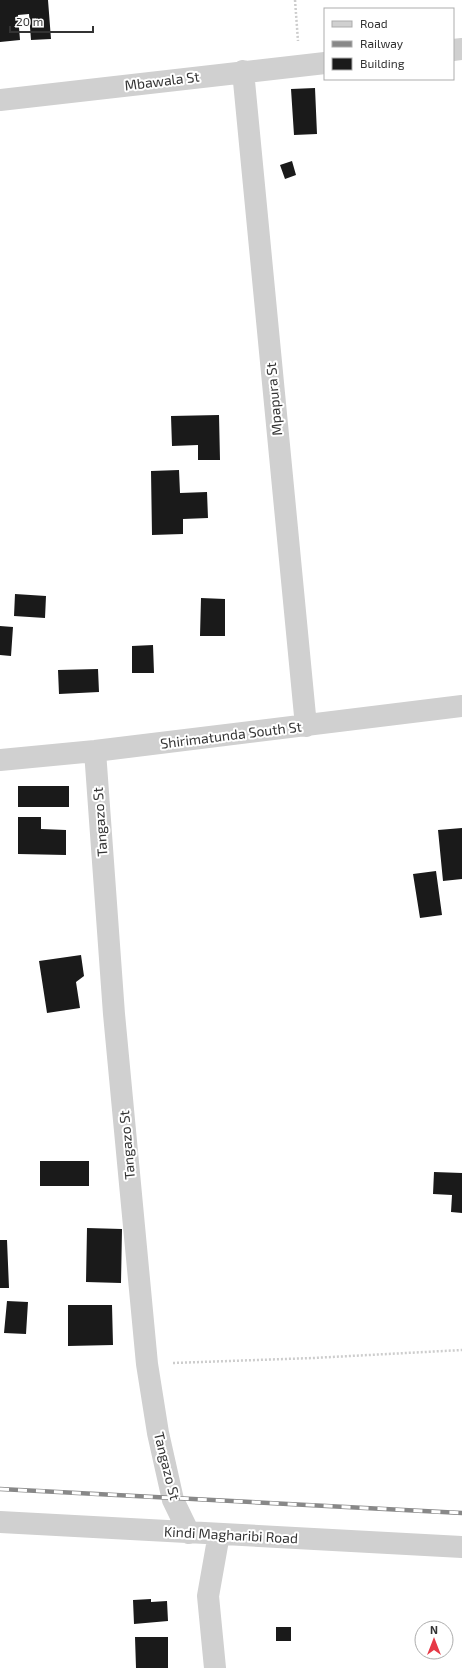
<svg xmlns="http://www.w3.org/2000/svg" width="462" height="1668" font-family="'Exo 2',sans-serif">
<rect width="100%" height="100%" fill="#fff"/>
<path fill="#1a1a1a" d="M0,0H48L51,39L31,40L29,14L18,15L20,40L0,42Z
M315,88L317,134L294,135L291,89Z
M292,161L296,175L285,179L280,165Z
M219,415L220,460H198V445L172,446L171,416Z
M179,470L180,493L207,492L208,518L183,519V534L152,535L151,471Z
M15,594L46,596L45,618L14,616Z
M201,598L225,599V636H200Z
M0,626L13,627L11,656L0,655Z
M153,645L154,673H132V646Z
M98,669L99,692L59,694L58,670Z
M18,786H69V807H18Z
M18,817H41V829L66,830V855L18,854Z
M462,828V879L443,881L438,830Z
M436,871L442,915L420,918L413,874Z
M81,955L84,976L76,982L80,1008L47,1013L39,961Z
M40,1161H89V1186H40Z
M434,1172L462,1173V1213L451,1212L452,1195L433,1194Z
M87,1228L122,1229L121,1283L86,1282Z
M0,1240H7L9,1288H0Z
M7,1301L28,1302L26,1334L4,1333Z
M68,1305H112L113,1345L68,1346Z
M151,1599V1602L167,1601L168,1621L134,1624L133,1600Z
M276,1627H291V1641H276Z
M135,1637H168V1668H136Z"/>
<g fill="none" stroke-linecap="round" stroke-linejoin="round">
<path stroke="#cdcdcd" stroke-width="2.5" stroke-dasharray="2 2" stroke-linecap="butt" d="M295,0L298,41
M173,1363L313,1358L462,1350"/>
<path stroke="#d0d0d0" stroke-width="22" d="M453,50L462,49
M243,71L306,726
M0,100L325,63
M95,751L114,1014L147,1364L158,1433L173,1500L189,1533
M0,760L95,751L462,706
M0,1522L462,1547
M215,1668L208,1596L219,1534"/>
<defs>
<path id="rail" d="M0,1489L462,1513"/>
</defs>
<use href="#rail" stroke="#888" stroke-width="4.5"/>
<use href="#rail" stroke="#fff" stroke-width="3" stroke-dasharray="9" stroke-linecap="butt"/>
</g>
<g text-anchor="middle" stroke-width="4" stroke-linejoin="round" paint-order="stroke">
<g font-size="14" fill="#333" stroke="#fff">
<text transform="translate(162 81) rotate(-7)" y="5">Mbawala St</text>
<text transform="translate(274 399) rotate(-95)" y="5">Mpapura St</text>
<text transform="translate(231 735) rotate(-7)" y="5">Shirimatunda South St</text>
<text transform="translate(100 822) rotate(-94)" y="5">Tangazo St</text>
<text transform="translate(127 1145) rotate(-95)" y="5">Tangazo St</text>
<text transform="translate(167 1466) rotate(76)" y="5">Tangazo St</text>
<text transform="translate(231 1535) rotate(3)" y="5">Kindi Magharibi Road</text>
</g>
</g>
<rect x="324" y="8" width="130" height="72" fill="#ffffff" stroke="#adadad"/>
<rect x="332" y="21" width="20" height="6" fill="#d0d0d0" stroke="#adadad"/>
<text x="360" y="28" font-size="12" fill="#333333">Road</text>
<rect x="332" y="41" width="20" height="6" fill="#888888" stroke="#adadad"/>
<text x="360" y="48" font-size="12" fill="#333333">Railway</text>
<rect x="332" y="58" width="20" height="12" fill="#1a1a1a" stroke="#adadad"/>
<text x="360" y="68" font-size="12" fill="#333333">Building</text>
<g transform="translate(434 1640)"><circle r="19" fill="#ffffff" stroke="#adadad"/>
<path d="M0-3L7 15L0 10L-7 15Z" fill="#e63946"/>
<text y="-6" font-size="11" font-weight="bold" text-anchor="middle" fill="#333333">N</text>
</g>
<path d="M10 26v6h83v-6" fill="none" stroke="#333333" stroke-width="2"/>
<text x="16" y="26" font-size="12" fill="#333333" stroke="#ffffff" stroke-width="3" paint-order="stroke">20 m</text>
</svg>
